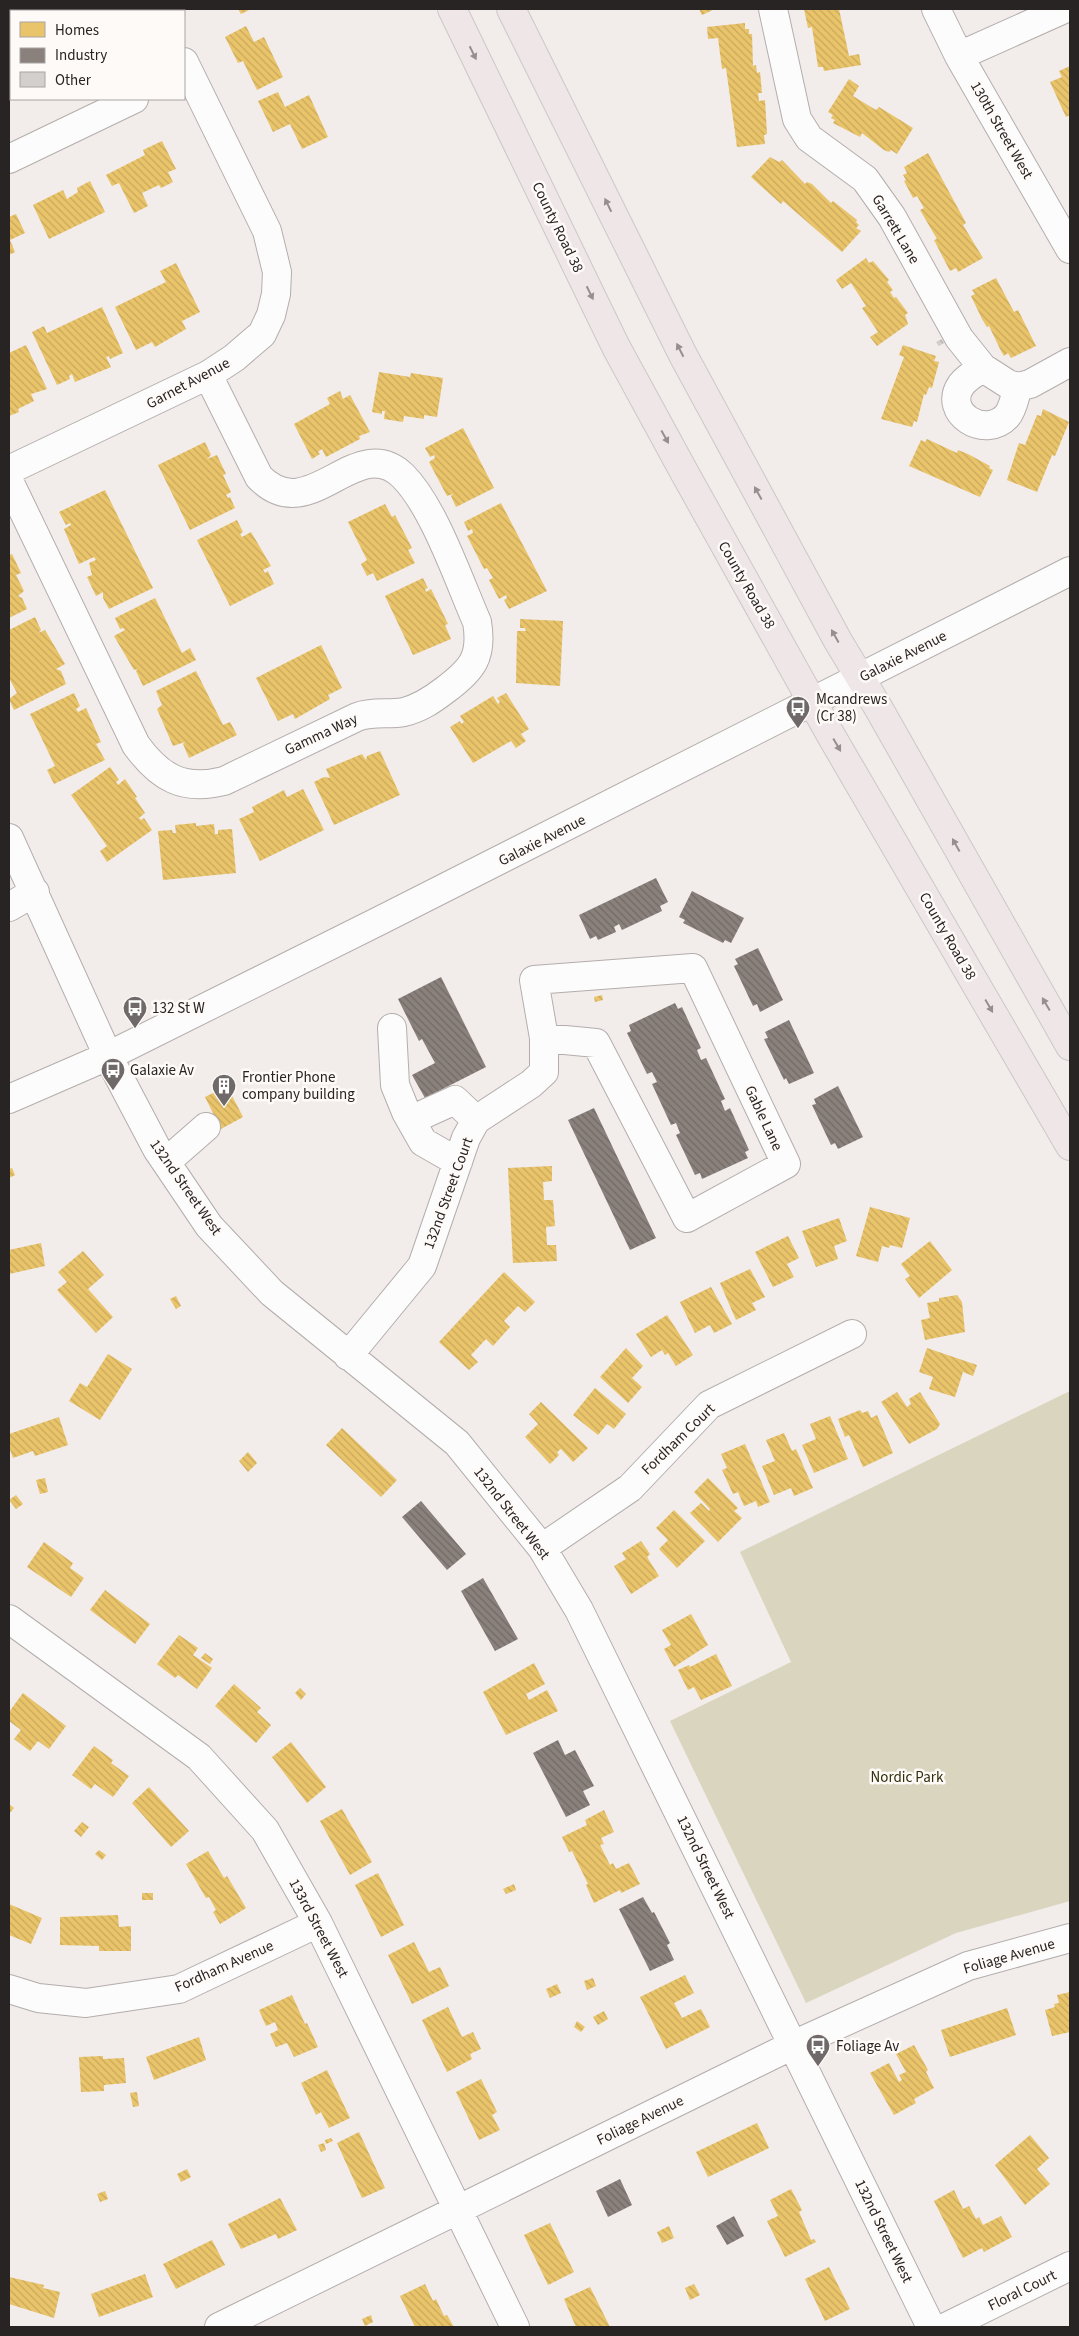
<svg xmlns="http://www.w3.org/2000/svg" width="1079" height="2336" font-family="'Source Sans 3',sans-serif">
<defs>
<pattern id="homes-back-hatch" width="6" height="6" patternUnits="userSpaceOnUse" patternTransform="scale(1.25)"><rect width="6" height="6" fill="#e9c46a"/><path d="M-1 5l2 2M0 0l6 6M5-1l2 2" fill="none" stroke="#c8a85c"/></pattern>
<pattern id="industry-back-hatch" width="6" height="6" patternUnits="userSpaceOnUse" patternTransform="scale(1.25)"><rect width="6" height="6" fill="#8a817c"/><path d="M-1 5l2 2M0 0l6 6M5-1l2 2" fill="none" stroke="#716965"/></pattern>
<pattern id="building-back-hatch" width="6" height="6" patternUnits="userSpaceOnUse" patternTransform="scale(1.25)"><rect width="6" height="6" fill="#d3cfcd"/><path d="M-1 5l2 2M0 0l6 6M5-1l2 2" fill="none" stroke="#b5b2b0"/></pattern>
</defs>
<rect width="100%" height="100%" fill="#f2ecea"/>
<path fill="#d9d5be" d="M1070,1391V1901L956,1933L806,2003L670,1721L791,1662L740,1552Z"/>
<path fill="url(#homes-back-hatch)" d="M238,9H251L241,14Z
M699,9H715L702,15Z
M804,9H839L849,56L859,54L861,65L824,71L823,67H818L812,27L808,28Z
M745,23V29H749V34H752L753,66L756,65L757,73L760,72L762,93H758L759,101L765,100L767,134L764,135L765,144L737,147L726,68L722,69L718,38L708,39L707,27Z
M246,26L254,42L264,37L283,77L257,90L243,61L238,63L225,37Z
M11,63V97L9,98V64Z
M1070,66V115L1066,117L1050,82L1062,77L1059,71Z
M849,79L859,86L853,96L876,110L879,107L913,128L897,154L891,150L889,152L884,150L862,133L860,137L833,123L835,120L831,118L833,115L828,112Z
M278,92L285,107L309,95L328,137L302,149L290,124L273,132L258,101Z
M162,141L176,169L168,172L173,182L161,188L159,185L142,193L148,206L134,213L119,183L112,186L106,175L145,155L143,150Z
M928,153L966,223L963,225L983,258L958,272L956,268L950,271L934,240L937,239L920,210L924,208L917,196L913,198L904,181L906,180L903,175L907,173L904,167Z
M770,157L779,162L782,160L805,184L807,182L812,184L831,203L833,201L857,220L856,222L859,225L856,228L861,231L842,252L783,201L781,204L751,177Z
M90,181L105,212L49,239L33,205L63,190L67,199L78,192L77,188Z
M16,214L25,233L10,240L15,252L9,255V217Z
M866,258L869,263L873,261L889,280L887,282L893,290L890,292L894,298L896,297L908,313L905,315L908,324L877,346L870,337L878,332L862,308L866,306L851,283L842,289L836,280Z
M176,263L200,312L182,321L186,329L155,347L152,342L136,350L115,307L166,282L160,271Z
M996,278L1014,312L1018,310L1036,346L1011,358L1008,353L1004,356L1001,351L989,326L987,327L982,319L971,296L975,294L972,290Z
M102,307L123,353L110,359L109,356L106,357L111,367L75,382L72,374L69,376L70,379L57,385L32,332L44,326L47,333Z
M26,345L47,389L31,394L34,401L18,409L19,412L9,416V353Z
M903,345L936,356L934,361L939,362L932,388L929,387L926,395L924,394L917,422L914,421L912,427L881,419L904,357L899,355Z
M379,372L410,377L411,373L443,378L437,417L424,415V419L404,416L403,422L384,419L385,411H382V414L372,412Z
M340,391L343,399L350,395L370,432L359,436L360,439L326,457L322,449L318,452L320,454L312,459L294,424L330,404L327,398Z
M1043,409L1069,422L1055,456L1052,455L1037,492L1007,480L1019,443L1025,445L1037,415L1041,416Z
M463,428L494,488L456,507L451,496L453,494L447,496L429,462L435,458L434,455L430,457L425,448Z
M927,439L957,453L958,450L968,454L990,466L989,468L993,470L980,497L909,466L921,440L925,442Z
M205,442L211,455L207,459L217,455L226,474L223,475L231,492L226,495L228,498L230,497L235,508L190,530L158,465Z
M105,490L153,588L109,609L103,598V592L96,596L87,577L92,575L89,563L96,560L94,557L79,564L64,529L71,525L70,523L66,525L59,512Z
M501,503L547,591L509,609L504,600L507,598L506,595L499,599L489,580L493,578L487,568L484,569L467,536L473,533L472,529L468,531L464,522Z
M385,504L392,517L395,515L412,548L408,550L415,563L377,581L373,573L367,576L361,564L367,560L348,522Z
M237,520L243,532L240,534L242,537L251,532L271,566L263,570L265,573L268,571L274,584L230,606L197,540Z
M12,554L21,573L16,575L24,591L18,596L22,598L27,609L9,618V555Z
M423,578L428,588L425,589L426,592L431,589L448,624L445,625L451,639L413,655L385,596Z
M155,598L182,653L190,648L196,660L143,686L136,671L138,669L134,670L114,636L125,630L123,628L120,629L115,618Z
M35,617L41,630L38,633L45,630L65,664L56,669L61,671L66,684L14,710L9,699L17,693L9,678V630Z
M520,619L563,621L560,686L516,683L517,631H526L525,628H520Z
M321,645L342,688L328,695L330,699L295,719L293,714L278,721L256,678Z
M196,671L223,725L230,722L237,735L189,758L183,744L185,742L173,746L157,709L162,705L156,691Z
M74,693L80,706L76,709L78,712L86,708L101,742L96,744L105,760L54,784L47,770L55,766L30,714Z
M506,693L529,729L521,734L526,741L516,748L511,741L473,763L450,727L460,721L461,724L464,722L460,716L493,696L498,704L500,702L497,698Z
M380,751L400,795L334,825L314,782L324,777L330,778L326,769L362,754L366,760L367,756Z
M110,767L119,780L116,782L118,785L125,779L137,797L135,798L145,813L139,818L141,820L144,818L152,830L107,862L100,851L107,846L71,795Z
M303,789L324,830L260,861L239,819L254,812L252,807L284,790L287,797Z
M196,823V826L214,824L215,834H218V830L232,829L236,873L163,880L158,831L172,830L173,833H176L175,825Z
M602,995L603,1000L595,1002L594,997Z
M227,1086L243,1117L221,1129L205,1097Z
M552,1166V1181L543,1182L544,1200H553L555,1226L546,1227L547,1245H556L557,1261L513,1263L508,1168Z
M12,1168L15,1175L9,1178V1169Z
M870,1207L910,1218L902,1248L890,1245L889,1248L882,1246L878,1262L856,1256Z
M839,1218L847,1241L834,1246L838,1259L816,1267L802,1231Z
M788,1236L799,1258L787,1264L794,1277L773,1287L755,1252Z
M930,1241L952,1270L919,1298L905,1279L910,1276L901,1264Z
M41,1243L45,1266L9,1274V1250Z
M83,1251L104,1275L88,1289L113,1317L96,1333L57,1290L67,1282L58,1272Z
M750,1269L765,1297L752,1303L756,1310L736,1320L720,1283Z
M504,1272L535,1302L525,1312L518,1306L504,1321L510,1327L493,1346L486,1339L471,1355L478,1362L469,1370L439,1342Z
M711,1287L732,1324L714,1333L710,1325L695,1333L680,1302Z
M957,1295L962,1302L965,1332L925,1340L921,1320L930,1318L927,1303L939,1301V1298Z
M176,1296L181,1306L176,1309L170,1299Z
M667,1315L693,1355L676,1366L668,1353L665,1355L662,1350L651,1357L636,1334Z
M626,1348L643,1366L632,1378L642,1387L628,1403L600,1377Z
M927,1348L977,1365L973,1376L963,1372L955,1397L929,1389L933,1377L919,1372Z
M108,1354L132,1369L100,1420L69,1401L80,1383L87,1387Z
M595,1388L626,1414L614,1429L607,1424L598,1435L573,1415Z
M897,1392L907,1407L911,1404L909,1399L920,1392L940,1424L937,1429L909,1444L881,1402Z
M541,1402L588,1448L573,1462L561,1449L557,1452L559,1455L550,1464L525,1437L538,1424L529,1414Z
M860,1410L862,1413L868,1411L871,1418L877,1415L893,1453L863,1467L849,1435L845,1437L838,1419Z
M830,1416L848,1459L814,1473L802,1445L816,1439L810,1424Z
M59,1417L68,1445L35,1456L33,1451L13,1458L9,1447V1434Z
M342,1428L397,1480L381,1497L326,1445Z
M784,1433L792,1451L796,1449L813,1488L794,1496L791,1488L774,1495L762,1466L775,1461L766,1440Z
M745,1444L770,1502L758,1507L756,1501L744,1506L738,1492L733,1494L722,1470L727,1468L721,1454Z
M248,1452L257,1463L248,1472L239,1461Z
M45,1478L48,1492L40,1494L36,1480Z
M708,1478L738,1508L734,1511L742,1518L718,1542L690,1513L701,1503L709,1511L710,1509L694,1492Z
M16,1495L23,1504L16,1509L9,1500Z
M674,1510L705,1541L677,1568L659,1549L668,1540L656,1528Z
M641,1541L650,1554L647,1557L659,1576L631,1594L614,1566L626,1559L622,1553Z
M44,1542L73,1563L70,1568L84,1578L71,1597L27,1567Z
M105,1590L150,1624L135,1644L90,1610Z
M691,1614L708,1645L674,1667L664,1649L671,1645L662,1630Z
M179,1635L198,1648L193,1655L212,1668L197,1689L178,1675L175,1678L157,1664Z
M205,1653L213,1659L210,1664L201,1658Z
M716,1654L732,1686L701,1700L694,1687L688,1690L678,1670L689,1665L690,1667Z
M534,1663L545,1684L526,1694L529,1700L547,1690L558,1711L506,1735L483,1692Z
M234,1684L261,1708L257,1712L271,1725L256,1743L215,1706Z
M300,1688L306,1694L301,1700L295,1693Z
M23,1693L66,1726L49,1749L38,1741L30,1751L14,1739L21,1730L9,1721V1712Z
M291,1742L326,1787L307,1803L272,1757Z
M94,1746L113,1760L111,1763L129,1776L113,1797L95,1784L91,1789L72,1775Z
M149,1787L189,1831L171,1847L132,1803Z
M9,1804L14,1808L9,1814Z
M342,1809L372,1862L350,1875L320,1821Z
M604,1810L614,1832L601,1838L604,1844L600,1845L610,1865L613,1863L616,1869L629,1863L640,1884L621,1893L620,1890L594,1903L586,1885L588,1884L572,1851L569,1852L562,1837L587,1825L585,1820Z
M82,1822L89,1827L81,1837L74,1831Z
M99,1850L106,1855L102,1860L95,1854Z
M208,1851L224,1878L227,1876L246,1908L220,1924L213,1912L216,1910L209,1897L206,1898L186,1864Z
M378,1873L404,1925L381,1937L355,1885Z
M514,1884L516,1890L506,1894L503,1889Z
M142,1893H153V1900H142Z
M9,1904L42,1918L31,1944L9,1935Z
M118,1915L119,1927L131,1926V1951H99V1946L60,1945V1917Z
M414,1942L429,1972L440,1967L449,1986L412,2004L388,1955Z
M685,1975L694,1993L674,2003L682,2018L701,2009L710,2027L666,2049L640,1997Z
M593,1978L596,1986L587,1990L584,1981Z
M557,1984L561,1993L550,1998L546,1989Z
M1070,1992V2032L1052,2036L1045,2010L1055,2007L1054,2004L1059,2003L1057,1995Z
M292,1995L305,2024L307,2023L318,2047L294,2057L287,2043L276,2047L270,2034L278,2030L275,2022L266,2026L259,2010Z
M448,2007L462,2037L473,2032L481,2049L470,2054L472,2059L447,2072L422,2020Z
M1007,2008L1016,2035L950,2057L941,2030Z
M604,2011L608,2019L598,2025L593,2017Z
M577,2021L585,2027L581,2032L574,2027Z
M199,2037L206,2060L154,2080L146,2057Z
M914,2045L928,2070L926,2072L934,2088L914,2099L916,2103L894,2115L870,2073L889,2063L899,2082L902,2080L899,2075L906,2072L896,2054Z
M103,2056V2059L124,2058L126,2083L104,2085V2091L81,2092L79,2057Z
M327,2070L350,2118L329,2128L321,2112L316,2115L301,2083Z
M481,2079L497,2112L492,2115L500,2130L479,2140L456,2092Z
M137,2092L139,2106L133,2107L130,2093Z
M757,2123L769,2148L708,2177L696,2152Z
M359,2132L385,2188L362,2198L337,2143Z
M1030,2135L1049,2158L1037,2169L1050,2184L1025,2205L995,2165Z
M331,2138L333,2141L326,2144L325,2140Z
M324,2143L326,2150L321,2152L318,2145Z
M187,2169L191,2177L181,2182L177,2174Z
M791,2189L802,2210L799,2212L811,2240L814,2239L816,2242L785,2257L767,2221L778,2216L770,2200Z
M954,2190L963,2209L969,2206L976,2219L979,2217L983,2225L1001,2216L1012,2237L984,2252L982,2248L963,2258L934,2201Z
M105,2191L108,2199L100,2202L97,2194Z
M280,2198L297,2230L278,2239L276,2234L241,2249L228,2224Z
M550,2223L574,2272L548,2285L524,2235Z
M669,2226L674,2238L662,2243L657,2232Z
M212,2240L225,2265L176,2289L163,2264Z
M829,2267L850,2309L825,2321L805,2279Z
M145,2274L153,2297L99,2317L91,2294Z
M9,2277L44,2285L43,2288L60,2292L54,2318L9,2304Z
M425,2284L433,2301L436,2299L444,2316L447,2315L454,2327H415L400,2296Z
M694,2284L700,2295L690,2300L685,2288Z
M590,2287L610,2327H576L564,2299Z
M371,2315L373,2322L365,2326L362,2319Z"/>
<path fill="url(#industry-back-hatch)" d="M656,878L668,902L660,906L662,911L622,930L619,924L614,927L616,932L598,940L596,936L590,939L579,915Z
M692,891L744,918L731,943L725,940L723,943L683,923L685,920L679,917Z
M758,948L783,1000L760,1012L757,1004L753,1006L734,966L738,964L735,959Z
M441,977L486,1067L425,1098L412,1075L435,1063L422,1039L419,1041L398,999Z
M675,1003L678,1009L682,1007L701,1048L697,1050L701,1060L706,1058L725,1099L721,1101L725,1111L730,1108L749,1150L745,1152L748,1158L702,1179L700,1173L695,1175L676,1135L680,1133L676,1123L671,1125L652,1084L657,1082L652,1072L647,1074L627,1033L631,1031L629,1025Z
M789,1020L814,1073L789,1084L786,1078L784,1080L764,1039L768,1038L765,1032Z
M838,1086L863,1137L838,1149L835,1143L831,1145L812,1105L816,1104L814,1099Z
M594,1108L656,1238L630,1250L568,1120Z
M421,1501L466,1554L447,1570L402,1517Z
M483,1578L518,1639L495,1651L461,1591Z
M558,1740L565,1755L575,1750L594,1786L583,1791L590,1805L566,1817L533,1753Z
M643,1897L652,1913L654,1912L670,1943L667,1945L674,1960L650,1971L619,1909Z
M620,2179L632,2205L608,2217L596,2191Z
M734,2216L744,2236L727,2245L716,2226Z"/>
<path fill="url(#building-back-hatch)" d="M942,339L944,343L939,346L936,342Z"/>
<g fill="none" stroke-linecap="round" stroke-linejoin="round">
<defs>
<path id="minor" d="M158,9L159,11
M773,9L797,119L809,138L865,179L892,217L959,338L983,368L1008,384L1018,387L1030,384L1070,362
M936,9L959,56L1070,249
M959,56L1064,9
M9,159L134,99
M983,368C976,372 967,377 961,385C942,413 985,440 1007,416C1013,409 1015,396 1018,387
M9,470L208,375L234,358L262,334L271,315L276,294L277,272L267,231L184,62
M9,481L136,745C160,778 183,791 224,781L357,717C373,711 388,715 404,712C420,708 432,700 445,690C472,670 483,657 477,622C459,581 434,507 403,476C356,430 310,530 259,477L208,375
M9,838L108,1056L157,1149L209,1226L272,1293L457,1443L542,1548L579,1610L931,2327
M9,907L35,892
M392,1028L395,1085L406,1112L423,1142L458,1162
M9,1099L108,1056L381,920L1070,571
M411,1120L455,1100L476,1120
M166,1162L206,1127
M348,1356L422,1266L466,1138L476,1120L531,1084L544,1072V1038L534,980L693,968L786,1164L687,1218L596,1043L544,1038
M542,1548L630,1488L709,1405L852,1334
M9,1619L199,1757L265,1830L318,1923L515,2327
M9,1989L38,1998L86,2003L179,1989L318,1923
M219,2327L793,2045L968,1966L1070,1938
M946,2327L1070,2266"/>
<path id="major" d="M452,9L616,347L683,470L829,732L1070,1146
M511,9L683,355L838,641L879,709L1070,1046"/>
</defs>
<use href="#minor" stroke="#b3aeac" stroke-width="30"/>
<use href="#major" stroke="#cbc8c8" stroke-width="30"/>
<use href="#minor" stroke="#fdfcfc" stroke-width="28"/>
<use href="#major" stroke="#efe7e7" stroke-width="28"/>
</g>
<defs><path id="oneway-solid" d="M-6-.8H1V-3.2L6.5 0L1 3.2V.8H-6Z" transform="scale(1.25)"/></defs>
<g fill="#958f8f">
<use href="#oneway-solid" transform="translate(473 53) rotate(64)"/>
<use href="#oneway-solid" transform="translate(608 205) rotate(-116)"/>
<use href="#oneway-solid" transform="translate(590 293) rotate(64)"/>
<use href="#oneway-solid" transform="translate(680 350) rotate(-117)"/>
<use href="#oneway-solid" transform="translate(665 437) rotate(61)"/>
<use href="#oneway-solid" transform="translate(758 493) rotate(-119)"/>
<use href="#oneway-solid" transform="translate(835 636) rotate(-119)"/>
<use href="#oneway-solid" transform="translate(837 745) rotate(60)"/>
<use href="#oneway-solid" transform="translate(956 845) rotate(-119)"/>
<use href="#oneway-solid" transform="translate(1046 1004) rotate(-120)"/>
<use href="#oneway-solid" transform="translate(989 1006) rotate(60)"/>
</g>
<defs>
<symbol id="bus-pin" viewBox="-11 -11 22 30"><path d="M0 17L-7.5 6A9.5 9.5 0 1 1 7.5 6Z" fill="#6f6a69" stroke="#fefaf8"/><path d="M-5-6H5V4H4V6H2V4H-2V6H-4V4H-5ZM-3.5-4V0h7V-4ZM-3.5 1.2v1.5H-2V1.2ZM2 1.2v1.5H3.5V1.2Z" fill="#fff"/></symbol>
<symbol id="building-pin" viewBox="-11 -11 22 30"><path d="M0 17L-7.5 6A9.5 9.5 0 1 1 7.5 6Z" fill="#6f6a69" stroke="#fefaf8"/><path d="M-4-6H4V6H1V3H-1V6H-4ZM-2.5-4.3h1.7v1.8h-1.7ZM.8-4.3h1.7v1.8H.8ZM-2.5-1h1.7V.8h-1.7ZM.8-1h1.7V.8H.8Z" fill="#fff"/></symbol>
</defs>
<g fill-rule="evenodd">
<use href="#bus-pin" x="784" y="694" width="28" height="38"/>
<use href="#bus-pin" x="121" y="994" width="28" height="38"/>
<use href="#bus-pin" x="99" y="1056" width="28" height="38"/>
<use href="#building-pin" x="210" y="1072" width="28" height="38"/>
<use href="#bus-pin" x="804" y="2032" width="28" height="38"/>
</g>
<g text-anchor="middle" stroke-width="5" stroke-linejoin="round" paint-order="stroke">
<g font-size="15" fill="#282423" stroke="#fefaf8">
<text transform="translate(1002 130) rotate(60)" y="5">130th Street West</text>
<text transform="translate(558 227) rotate(64)" y="5">County Road 38</text>
<text transform="translate(896 229) rotate(59)" y="5">Garrett Lane</text>
<text transform="translate(188 383) rotate(-28)" y="5">Garnet Avenue</text>
<text transform="translate(747 585) rotate(60)" y="5">County Road 38</text>
<text transform="translate(903 656) rotate(-27)" y="5">Galaxie Avenue</text>
<text transform="translate(321 734) rotate(-25)" y="5">Gamma Way</text>
<text transform="translate(542 840) rotate(-27)" y="5">Galaxie Avenue</text>
<text transform="translate(948 936) rotate(60)" y="5">County Road 38</text>
<text transform="translate(764 1118) rotate(65)" y="5">Gable Lane</text>
<text transform="translate(186 1187) rotate(55)" y="5">132nd Street West</text>
<text transform="translate(448 1193) rotate(-70)" y="5">132nd Street Court</text>
<text transform="translate(678 1439) rotate(-44)" y="5">Fordham Court</text>
<text transform="translate(512 1513) rotate(52)" y="5">132nd Street West</text>
<text transform="translate(706 1867) rotate(64)" y="5">132nd Street West</text>
<text transform="translate(319 1928) rotate(62)" y="5">133rd Street West</text>
<text transform="translate(1009 1956) rotate(-16)" y="5">Foliage Avenue</text>
<text transform="translate(224 1966) rotate(-24)" y="5">Fordham Avenue</text>
<text transform="translate(640 2120) rotate(-26)" y="5">Foliage Avenue</text>
<text transform="translate(884 2231) rotate(64)" y="5">132nd Street West</text>
<text transform="translate(1022 2290) rotate(-26)" y="5">Floral Court</text>
</g>
<g font-size="15" fill="#282423" stroke="#fefaf8" text-anchor="start">
<text x="816" y="704">Mcandrews<tspan x="816" dy="17">(Cr 38)</tspan></text>
<text x="152" y="1013">132 St W</text>
<text x="130" y="1075">Galaxie Av</text>
<text x="242" y="1082">Frontier Phone<tspan x="242" dy="17">company building</tspan></text>
<text x="836" y="2051">Foliage Av</text>
</g>
<g font-size="15" fill="#312e0a" stroke="#fefaf8">
<text x="907" y="1782">Nordic Park</text>
</g>
</g>
<rect width="1079" height="2336" fill="none" stroke="#282423" stroke-width="20"/>
<rect x="10" y="10" width="175" height="90" fill="#fefaf8" stroke="#a8a4a3"/>
<rect x="20" y="22" width="25" height="15" fill="#e9c46a" stroke="#a8a4a3"/>
<text x="55" y="35" font-size="15" fill="#282423">Homes</text>
<rect x="20" y="48" width="25" height="15" fill="#8a817c" stroke="#a8a4a3"/>
<text x="55" y="60" font-size="15" fill="#282423">Industry</text>
<rect x="20" y="72" width="25" height="15" fill="#d3cfcd" stroke="#a8a4a3"/>
<text x="55" y="85" font-size="15" fill="#282423">Other</text>
</svg>
